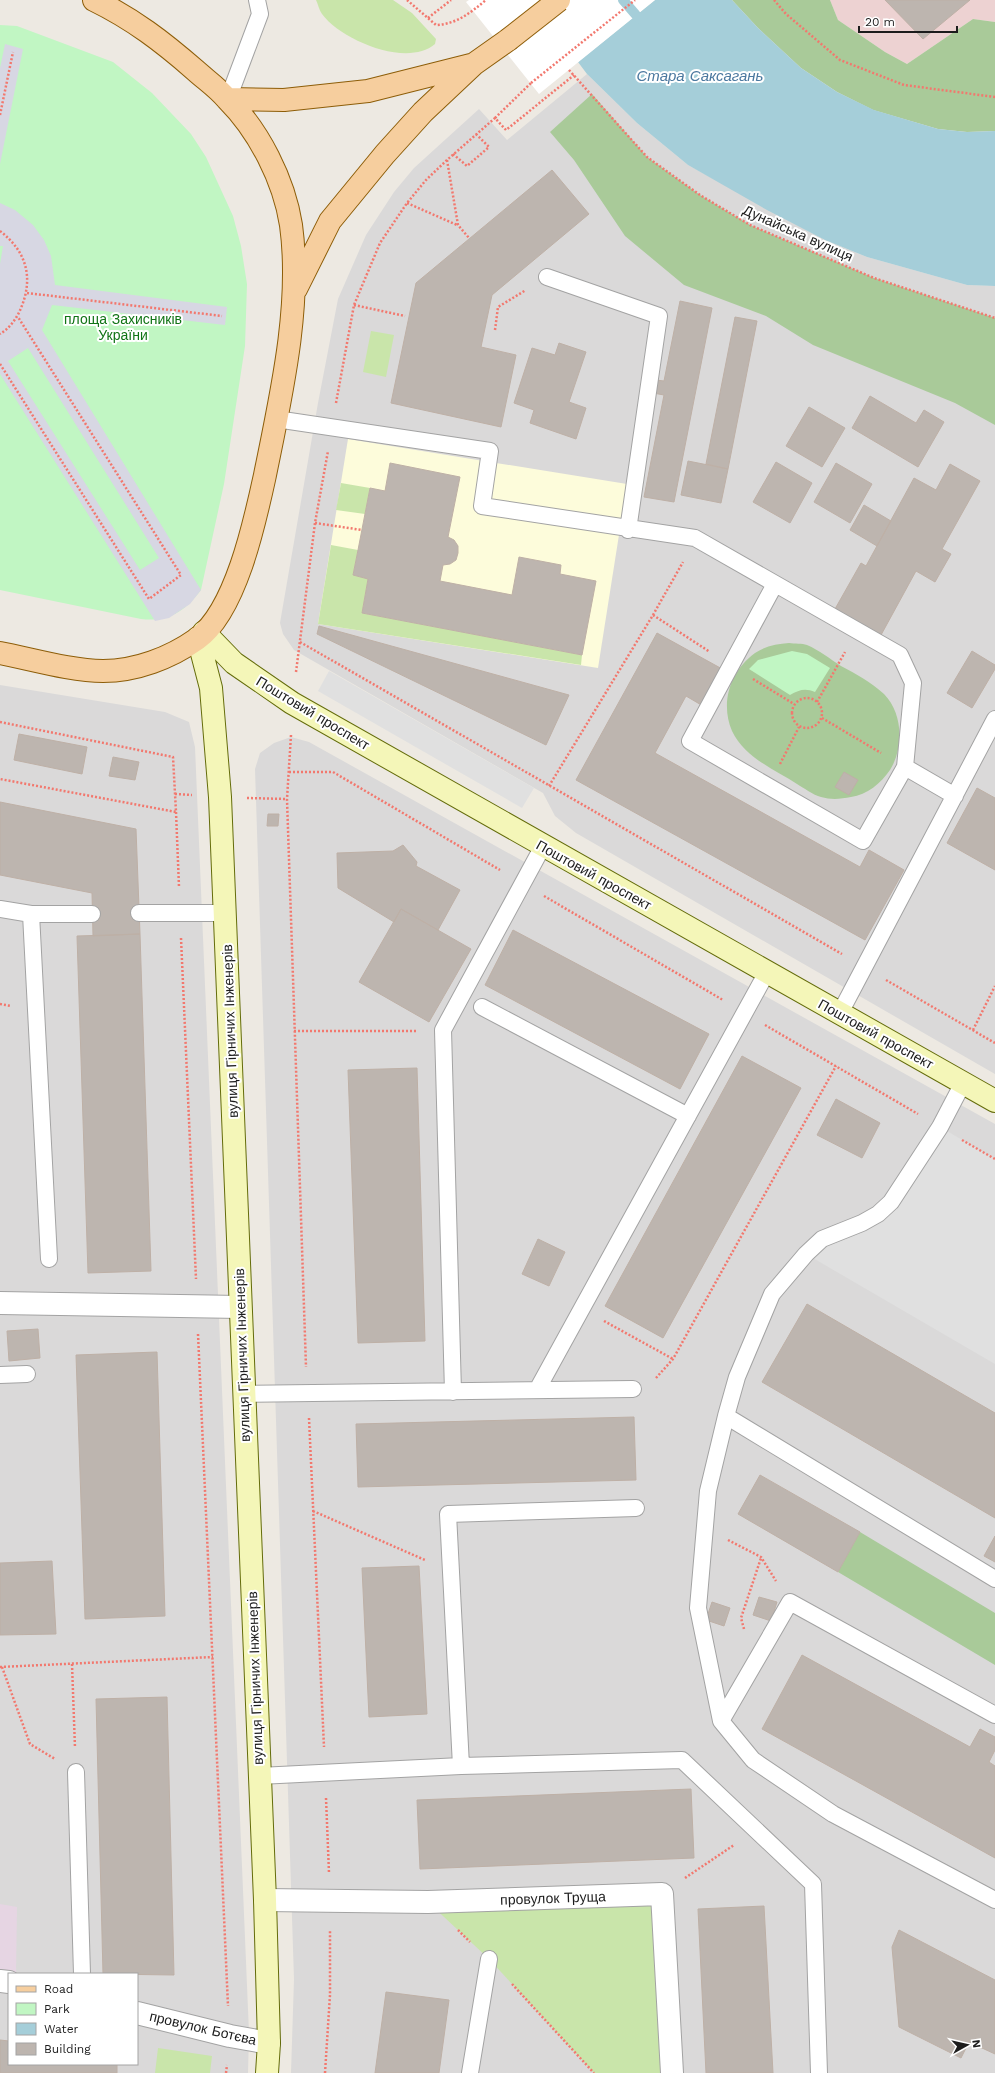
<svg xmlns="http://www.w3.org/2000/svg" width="995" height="2073" font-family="'Work Sans',sans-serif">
<rect width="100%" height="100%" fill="#ede9e2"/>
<path fill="#dad9d9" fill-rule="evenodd" d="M587,74L637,123L688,165L825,240L867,257L967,285L995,286V1074L576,833L555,816L543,793L294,650L283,634L280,623L318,403L338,299L366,235L394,192L414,168L479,109L507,140Z
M0,685L165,712L189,722L195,747L249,2033L248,2073H0ZM9,1974H137V2064H9Z
M291,737L309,742L995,1124V2073H291L294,1979L255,769L260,753L274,743Z"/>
<path fill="#edd2d2" d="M830,0H995V22L973,19L907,64L885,52L838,20Z"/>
<path fill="#e6d5e3" d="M0,1904L17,1907L16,1974L0,1981Z"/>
<path fill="#fdfcdb" d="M348,439L627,484L598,668L318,624Z"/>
<path fill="#c9e5aa" d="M316,0H393L412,13L436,39L435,44C407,68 341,40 322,14C319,10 318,4 316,0Z
M371,331L394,335L386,377L363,372Z
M341,483L370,488L365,514L336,510Z
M331,545L358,550L353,575L368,579L362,613L582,655L581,665L318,624Z
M662,1894L672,2073H594L489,1959L428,1902Z
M158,2048L212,2056L210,2073H155Z"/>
<path fill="#a9ca99" d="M732,0H830L838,20L885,52L907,64L973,19L995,22V131L967,132L938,129L873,110L837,92L801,68L758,28Z
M592,94L647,157L700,195L750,225L874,278L995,318V425L955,403L813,345L766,316L684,285L625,236L574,160L550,132Z
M789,643C795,644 802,643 807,645C819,650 830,659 841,666C856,674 871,682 884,694C903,713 904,748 890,770C881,783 867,795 851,797C841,799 831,800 821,797C813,795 804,788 797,784C775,770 744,757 732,731C720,703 730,671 755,653C765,646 777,644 789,643Z
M860,1532L995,1613V1665L838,1572Z"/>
<path fill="#c1f6c3" d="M0,25L17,26L113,62L152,93L191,134L206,157L233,216L241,246L247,284L245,346L224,484L201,590C184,612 169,622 141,619L0,590Z
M792,651L807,654L830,668L815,692C805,688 799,690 790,695L749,669L758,660Z"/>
<path fill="#e0e0e0" d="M329,671L534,788L522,808L318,691Z
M940,1127L995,1159V1364L806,1254L878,1214Z"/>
<path fill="#d7d7e3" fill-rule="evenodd" d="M5,44L23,49L0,164V68Z
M0,203L15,210L33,225L44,240L51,256L55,285L227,307L225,325L52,305L42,330L201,590L190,604L169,618L155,621L0,374V264L3,246H0ZM28,348L159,558L140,570L8,361Z"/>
<path fill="#a5ced9" d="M655,0H732L758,28L801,68L837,92L874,110L938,129L967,132L995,131V286L967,285L867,257L825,240L767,210L688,165L637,123L587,74L578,62Z"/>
<path fill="#fff" d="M469,0H655L539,94L466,2Z"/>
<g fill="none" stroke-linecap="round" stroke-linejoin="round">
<path stroke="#a5ced9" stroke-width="10" d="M623,0L636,15L647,24"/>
</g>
<path fill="#bdb5af" stroke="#beb0a6" d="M885,0H970L923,39Z
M552,170L589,214L492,295L481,347L516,355L501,427L391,403L416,283Z
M680,301L712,308L674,502L644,497L664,395L653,393L656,380L664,381Z
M735,317L757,321L728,469L706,464Z
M559,343L586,352L569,402L586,408L576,439L530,423L534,410L514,403L532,348L555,355Z
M870,396L916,423L924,410L944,422L918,467L852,428Z
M809,407L845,428L822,467L786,446Z
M688,461L728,469L721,503L681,495Z
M776,462L812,483L790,523L753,502Z
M390,463L460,477L448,537L454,540L458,546V553L456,560L450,564L443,565L440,581L512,595L519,557L561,565L560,574L596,581L582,655L362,613L368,579L353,575L358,550L370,488L385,491Z
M836,463L872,484L850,523L814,502Z
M950,464L980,481L942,549L951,554L935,582L916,571L881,635L835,609L861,563L866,566L914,478L936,490Z
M864,505L891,521L877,546L850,530Z
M319,626L569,695L546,745L317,634Z
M657,633L724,670L703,706L686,696L655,753L860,867L869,850L904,870L865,940L576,780Z
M972,651L995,665V669L972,708L947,693Z
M19,734L87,747L82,774L14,760Z
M113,757L139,762L135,780L109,776Z
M844,772L858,780L849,795L835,787Z
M977,788L995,798V870L947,843Z
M0,802L136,829L140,934L93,936L92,893L0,875Z
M268,814H279L278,826H267Z
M403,845L417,862L416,866L460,890L438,930L401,909L394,922L338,888L337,853L393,851Z
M401,909L471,949L429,1022L359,982Z
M513,930L709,1034L680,1089L485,985Z
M140,934L151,1271L88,1273L77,936Z
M742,1056L801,1088L663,1338L605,1306Z
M417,1068L425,1341L358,1343L348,1070Z
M836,1099L880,1123L862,1158L817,1135Z
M538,1239L565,1252L549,1286L522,1274Z
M807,1304L995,1413V1518L762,1382Z
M38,1329L40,1358L9,1361L7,1331Z
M157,1352L165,1616L85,1619L76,1355Z
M634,1417L636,1480L358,1487L356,1424Z
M760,1475L860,1532L838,1572L738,1514Z
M995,1536V1562L984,1556Z
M52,1561L56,1634L0,1635V1563Z
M419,1566L427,1714L369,1717L362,1568Z
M759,1597L777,1602L771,1621L753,1615Z
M712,1602L730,1608L724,1626L706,1620Z
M802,1655L970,1747L980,1729L995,1737V1750L989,1762L995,1766V1858L762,1729Z
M167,1697L174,1975L103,1974L96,1699Z
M691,1789L694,1858L420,1869L417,1800Z
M764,1906L773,2073H706L698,1909Z
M899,1930L995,1980V2054L969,2042L961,2058L899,2027L892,1947Z
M386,1992L449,2000L439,2073H375Z
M0,2040L9,2041V2064H117V2073H0Z"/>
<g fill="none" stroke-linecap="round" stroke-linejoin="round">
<defs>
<path id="lane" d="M228,99L260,14L257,0
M547,277L659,316L628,530
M276,419L490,451L482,506L695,538L900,655L913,683L905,767
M775,584L690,741L863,841L905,767L955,796
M0,909L31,914H92
M139,913H225
M31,914L49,1259
M482,1007L688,1116
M840,1013L995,719
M963,1083L940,1127L891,1202L878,1214L862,1223L822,1239L806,1254L772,1294L737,1377L726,1416L708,1491L698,1608L721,1721L753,1760L833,1814L995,1900
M0,1375L27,1374
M537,1390L767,972
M453,1392L443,1030L543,846
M244,1394L633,1389
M726,1416L995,1579
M721,1721L790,1602L995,1715
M461,1766L448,1514L636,1508
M76,1772L82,1974
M259,1776L461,1766L682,1760L813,1884L819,2073
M470,2073L489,1959"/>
<path id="street" d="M0,1303L240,1307
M265,1900L428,1902L662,1894L672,2073
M0,1981L9,1982
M137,2013L230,2036L269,2043"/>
<path id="secondary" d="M204,632L234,663L292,703L995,1101
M198,638L211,688L220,797L265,1900L269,2043L267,2073"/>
<path id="primary" d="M228,99L284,100L368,91L471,65
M296,289L330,221L385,154L423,112L474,64L508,40
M0,653C31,659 72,671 103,671C136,671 170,658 197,639C236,611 255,521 265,475C281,396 302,305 291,225C284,180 259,131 227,99C218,88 206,80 195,70C163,42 133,19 94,0"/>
</defs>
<use href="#lane" stroke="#a3a3a3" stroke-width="18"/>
<use href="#street" stroke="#a3a3a3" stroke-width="24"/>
<use href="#secondary" stroke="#646c0a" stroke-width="24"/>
<use href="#primary" stroke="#8d5d08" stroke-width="24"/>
<path stroke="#f2786e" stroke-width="2.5" stroke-dasharray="2 2" stroke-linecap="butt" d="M407,0L436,25C457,24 470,13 486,0
M774,0L786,14L840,60L904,85L995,97
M428,18L451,0
M569,70L647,157L700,195L750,225L874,278L995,318
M0,115L13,52
M495,118L531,83
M453,154L467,166L489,147L476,134
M447,160L458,225L469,238
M407,203L457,225
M0,231C26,251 34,277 21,308C17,318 10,328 0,334
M27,293L222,316
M354,305L405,316
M495,330L498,307L526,290
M0,364L149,599L181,575L18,317
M336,403L354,305L380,243L407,203L426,180L447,160L495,118L506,130L574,75
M315,523L362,530
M653,615L710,652
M300,642L842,954
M296,672L315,523L328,451
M753,679L794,704
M792 713a15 15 0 1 1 30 0a15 15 0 1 1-30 0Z
M817,702L845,652
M822,718L881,753
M0,722L173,757L176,812L0,779
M291,735L287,799L306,1367
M780,764L799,727
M289,772H333L500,870
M549,786L653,615L683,562
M175,794L192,795
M247,798L287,799
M176,812L179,887
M544,896L723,1000
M181,938L196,1279
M886,980L995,1043
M0,1004L11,1006
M765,1025L918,1114
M973,1030L995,986
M294,1031H418
M962,1140L995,1159
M604,1321L673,1359
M198,1334L228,2006
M656,1378L673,1359L836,1066
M309,1418L324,1747
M313,1511L425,1560
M728,1540L761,1557L776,1581
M744,1629L741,1618L761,1558
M72,1664L75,1748
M0,1667L213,1657
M2,1667L30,1744L55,1759
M326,1798L329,1873
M685,1878L734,1845
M458,1930L470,1942
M512,1984L594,2073
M226,2073L227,2065
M325,2073L330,1995V1930"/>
<use href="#lane" stroke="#fff" stroke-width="16"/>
<use href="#street" stroke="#fff" stroke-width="22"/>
<use href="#secondary" stroke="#f4f6b8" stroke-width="22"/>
<use href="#primary" stroke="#f6ce9e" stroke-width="22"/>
<defs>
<path id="primary-bridge" d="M508,40L559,0"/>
</defs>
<use href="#primary-bridge" stroke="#8d5d08" stroke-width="24" stroke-linecap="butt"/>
<path stroke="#f2786e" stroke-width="2.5" stroke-dasharray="2 2" stroke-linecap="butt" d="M531,83L635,0"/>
<use href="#primary-bridge" stroke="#f6ce9e" stroke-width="22"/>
</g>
<g text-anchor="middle" stroke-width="4" stroke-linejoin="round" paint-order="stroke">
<g font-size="14" fill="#1c1c1c" stroke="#fff">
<text transform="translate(798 233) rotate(24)" y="5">Дунайська вулиця</text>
<text transform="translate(313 713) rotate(31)" y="5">Поштовий проспект</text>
<text transform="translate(594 875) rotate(29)" y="5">Поштовий проспект</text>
<text transform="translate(230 1031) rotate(-92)" y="5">вулиця Гірничих Інженерів</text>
<text transform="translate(876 1034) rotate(29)" y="5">Поштовий проспект</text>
<text transform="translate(242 1355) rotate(-92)" y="5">вулиця Гірничих Інженерів</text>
<text transform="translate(255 1678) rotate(-92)" y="5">вулиця Гірничих Інженерів</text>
<text transform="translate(553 1898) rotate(-2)" y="5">провулок Труща</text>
<text transform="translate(203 2028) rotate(13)" y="5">провулок Ботєва</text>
</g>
<g font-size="14" fill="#117416" stroke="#fff">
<text x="123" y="324">площа Захисників<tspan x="123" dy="16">України</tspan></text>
</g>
<g font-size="15" font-style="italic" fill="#4b789f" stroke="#fff">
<text x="700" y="81">Стара Саксагань</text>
</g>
</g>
<rect x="8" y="1973" width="130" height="92" fill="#ffffff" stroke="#a4a4a4"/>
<rect x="16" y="1986" width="20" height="6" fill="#f6ce9e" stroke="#a4a4a4"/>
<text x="44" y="1993" font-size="12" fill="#1c1c1c">Road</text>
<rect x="16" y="2003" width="20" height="12" fill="#c1f6c3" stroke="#a4a4a4"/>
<text x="44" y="2013" font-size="12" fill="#1c1c1c">Park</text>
<rect x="16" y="2023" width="20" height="12" fill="#a5ced9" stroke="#a4a4a4"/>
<text x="44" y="2033" font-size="12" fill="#1c1c1c">Water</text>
<rect x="16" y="2043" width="20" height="12" fill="#bdb5af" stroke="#a4a4a4"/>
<text x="44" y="2053" font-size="12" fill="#1c1c1c">Building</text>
<g transform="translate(967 2045) rotate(82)" stroke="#ffffff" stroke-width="3" paint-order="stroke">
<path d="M0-3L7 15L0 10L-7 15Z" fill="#1c1c1c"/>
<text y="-6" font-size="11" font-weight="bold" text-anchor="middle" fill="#1c1c1c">N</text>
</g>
<path d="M859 26v6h98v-6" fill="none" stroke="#1c1c1c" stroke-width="2"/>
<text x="865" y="26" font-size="12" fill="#1c1c1c" stroke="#ffffff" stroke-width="3" paint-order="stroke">20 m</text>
</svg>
